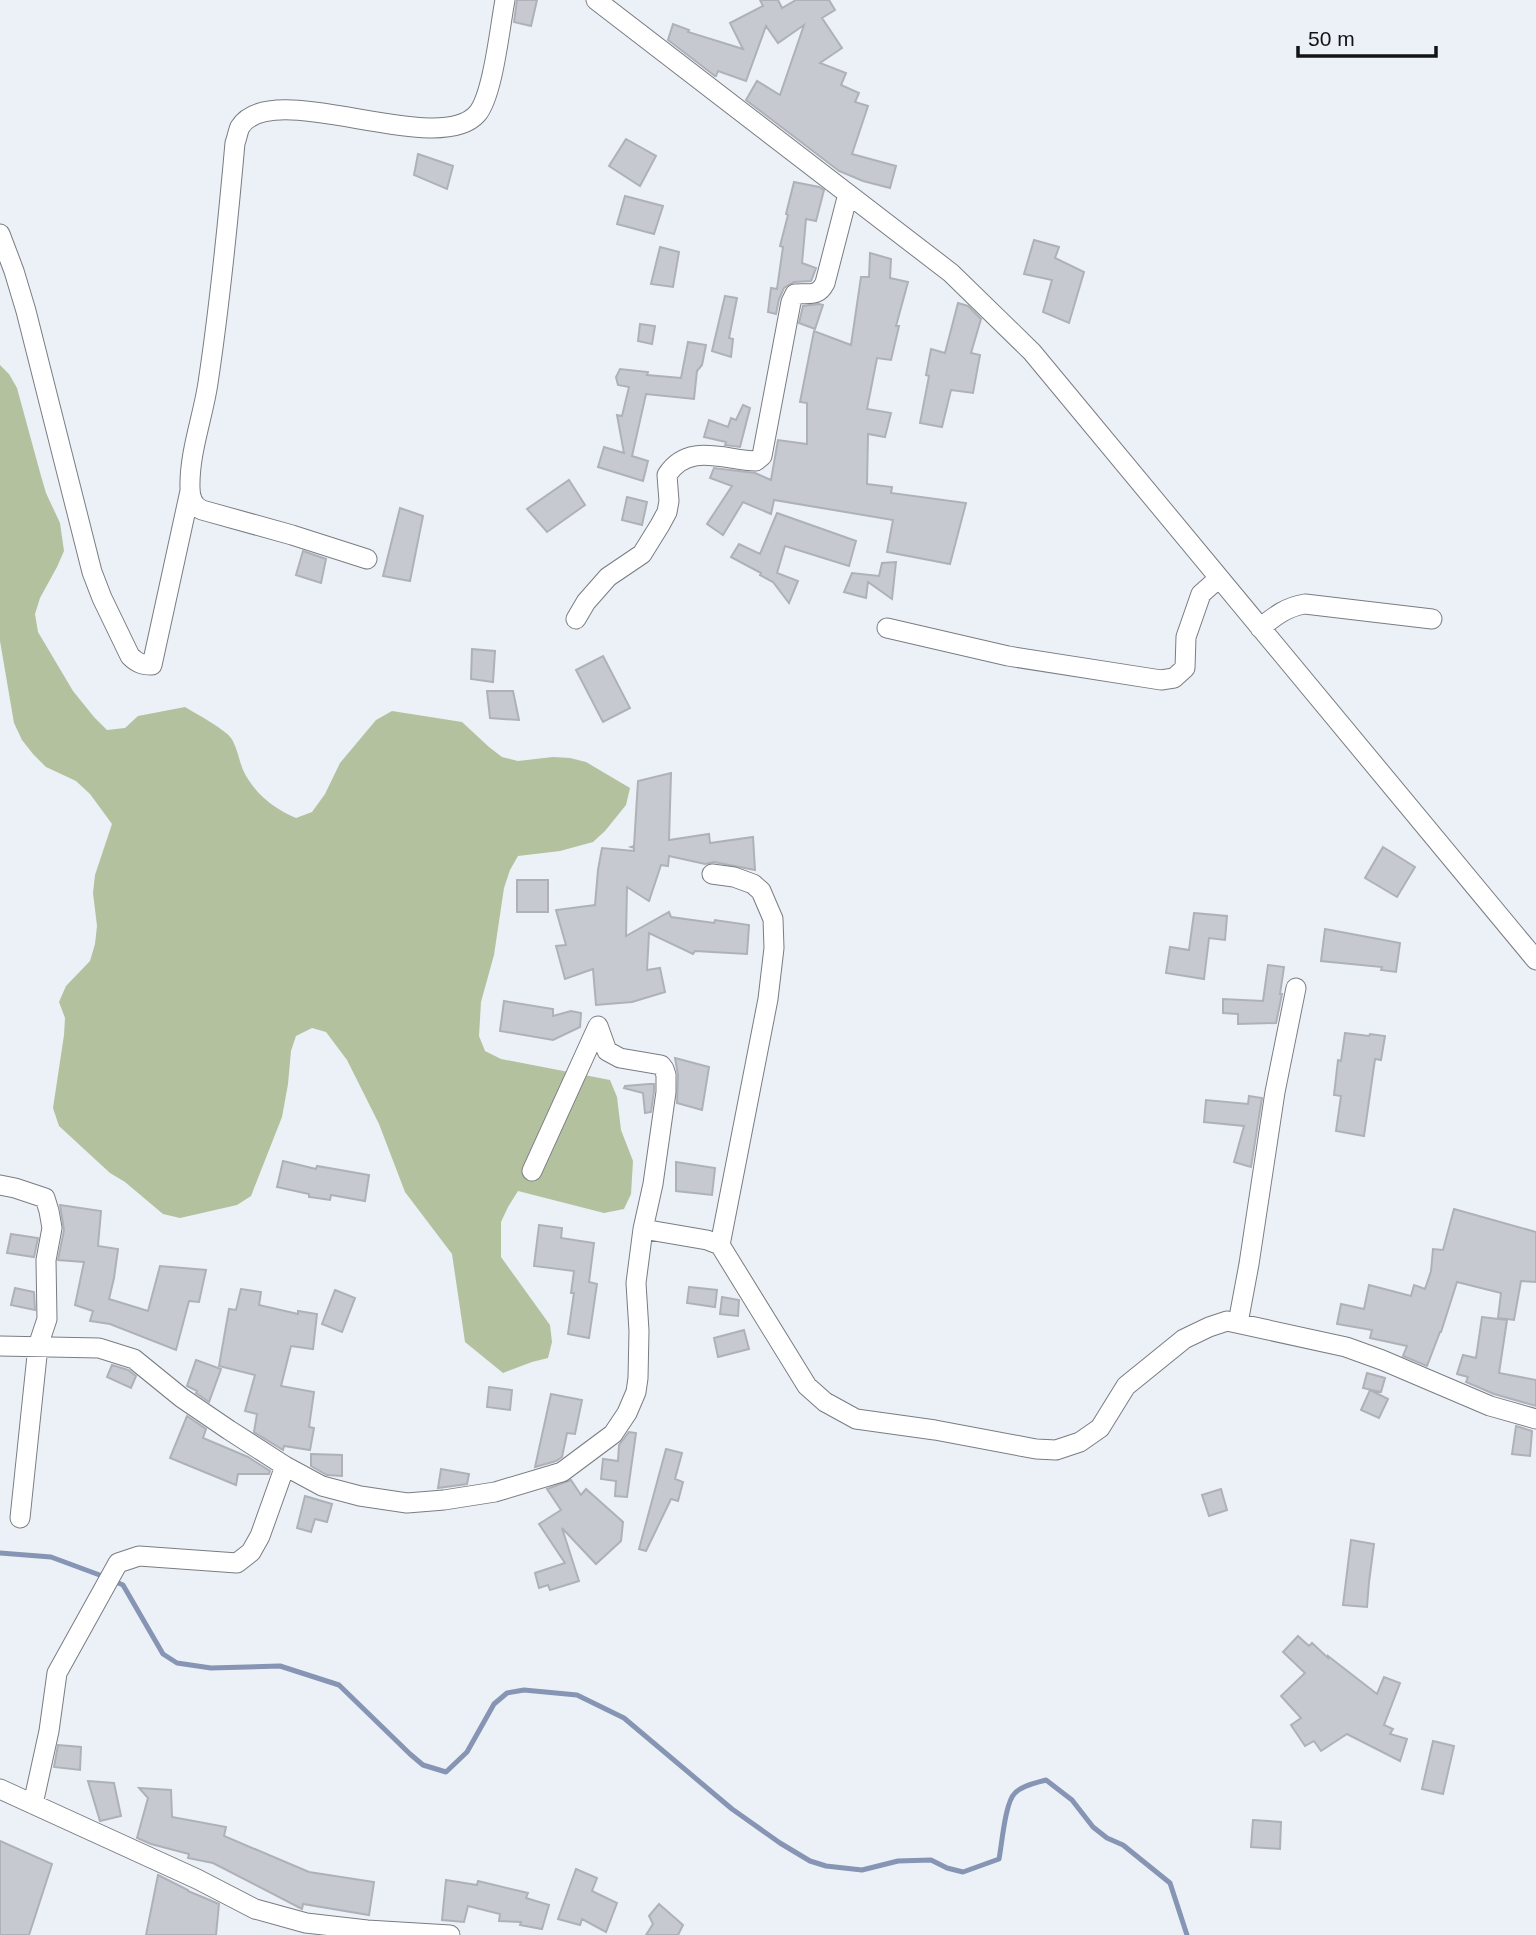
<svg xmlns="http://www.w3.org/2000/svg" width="1536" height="1935" font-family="Arial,sans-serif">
<rect width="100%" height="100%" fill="#ecf0f7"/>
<path fill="#b4c19f" d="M0,365L9,374L17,388L41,476L46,493L60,523L64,551L57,567L40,598L35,614L38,632L73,691L94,717L107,730L125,728L138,716L185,707C195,713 226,730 231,738C237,747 239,760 243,770C254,793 273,808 296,818L312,812L325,794L340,763L376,720L392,711L462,722L489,747L502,757L518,761L553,757L570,758L586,762L630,788L626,805L605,831L593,842L560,851L518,856L510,870L504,888L494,955L481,1002L479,1036L485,1051L501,1059L610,1080L617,1097L621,1130L633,1161L631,1194L624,1209L604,1213L518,1191L508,1207L501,1222V1257L550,1325L552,1342L548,1358L532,1362L503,1373L465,1342L452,1254L405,1192L379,1124L347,1060L326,1032L312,1028L296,1036L291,1051L288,1084L282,1117L251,1196L237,1205L180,1218L163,1214L125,1182L110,1173L59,1126L53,1108L64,1035L65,1018L59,1002L66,986L90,961L95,944L97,926L93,893L95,875L112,824L90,794L76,781L46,767L33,754L22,740L14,723L0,641Z"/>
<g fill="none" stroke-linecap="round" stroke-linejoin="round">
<path stroke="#8695b3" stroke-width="5" d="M0,1553L51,1557L105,1577
M114,1581L123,1585L163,1654L177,1663L211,1668L280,1666L339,1685L410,1754L423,1765L446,1772L467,1752L494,1704L507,1693L524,1690L577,1695L624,1718L732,1809L780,1843L810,1861L826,1866L862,1870L898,1861L931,1860L947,1868L963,1872L999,1859C1002,1844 1005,1802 1015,1793C1023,1785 1036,1783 1046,1780L1072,1800L1093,1827L1107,1838L1123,1845L1170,1883L1187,1935"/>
</g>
<path fill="#c6cad0" stroke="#aeb2b8" stroke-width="2" d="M517,0H537L531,26L514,22Z
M760,0H778L782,8L796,0H829L835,10L822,18L842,48L820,63L846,73L841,85L859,93L855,102L868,106L852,154L896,166L890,188L863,181L839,171L746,100L757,81L780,95L804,25L778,43L766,26L746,81L718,71L716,76H715L668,40L673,24L689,30L688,32L743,49L730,23L763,6Z
M626,139L656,156L640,186L609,166Z
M418,154L453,166L447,189L414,175Z
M794,182L819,187L824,190L816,221L806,219L802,263L816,268L811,281L794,282L784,288L779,299L776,314L768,312L771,288L777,289L783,247L780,246L788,215L786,214Z
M625,196L663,206L654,234L617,224Z
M1034,240L1059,247L1055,258L1084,272L1069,323L1043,312L1052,280L1024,274Z
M660,247L679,252L673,287L651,284Z
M870,253L891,259L890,278L908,282L896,326H899L891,360L877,358L867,409L891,413L885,437L868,434L867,484L892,487L891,493L966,503L950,564L887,552L893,520L774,500L771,514L743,502L723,535L707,524L732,486L710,478L714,468L755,473L771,480L778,440L807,444V403L800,402L814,331L851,345L861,277H869Z
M725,296L737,298L729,338L733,339L731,357L712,351Z
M958,303L968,306L981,319L971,353L980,355L973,393L951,390L942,427L920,423L929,376L926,375L931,349L945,353Z
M819,304L823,305L815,329L799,323L803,306Z
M640,324L655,326L652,344L638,341Z
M688,342L706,345L702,365L697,371L694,399L646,394L632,456L648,461L643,481L598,467L604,447L624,453L617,415L622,416L629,387L618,385L616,377L620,369L648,372L647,375L681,378Z
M743,405L750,408L740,447L725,445L726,442L704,437L709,420L728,427L731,418L736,420Z
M569,480L585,505L547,532L527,509Z
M627,497L647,502L642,525L622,520Z
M400,508L423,516L410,581L383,576Z
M777,513L856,541L849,566L785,546L777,573L798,581L789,603L773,582L760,575L761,573L731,557L739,544L760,554Z
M303,551L326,559L321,583L296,575Z
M896,562L892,599L868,582L866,598L844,592L852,573L879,576L882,563Z
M472,649L495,651L493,682L471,679Z
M603,656L630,708L603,722L576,670Z
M487,691H513L519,720L490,718Z
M671,773L669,840L709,834L710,843L753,837L755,870L714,862L705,864L669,856L668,866L661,865L649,901L627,887L626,936L669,912L671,917L714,923L715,920L749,925L747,954L695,951L693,954L649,933L647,970L660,968L665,992L632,1002L596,1005L593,969L565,979L556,946L566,945L556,910L595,905L598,870L602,848L634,851V848L631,847L634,846L638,781Z
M1383,847L1415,867L1397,897L1365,878Z
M517,880H548V912H517Z
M1194,913L1227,916L1225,940L1209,938L1204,979L1166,973L1170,947L1189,950Z
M1325,929L1400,943L1396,972L1381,970L1382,967L1321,961Z
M1268,965L1284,967L1280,994H1282L1276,1023L1238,1024V1014L1223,1013V999L1263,1001Z
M504,1001L553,1009V1016L571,1011L581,1013L580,1027L553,1040L500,1031Z
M1345,1033L1369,1036L1370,1034L1385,1036L1381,1060L1375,1059L1364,1136L1336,1131L1341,1096L1334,1095L1338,1060L1341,1061Z
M675,1058L709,1067L702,1110L677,1103L678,1075Z
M649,1084H654V1091L651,1112L645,1113L643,1093L624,1088L625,1086Z
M1249,1096L1262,1098L1251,1167L1234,1162L1244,1126L1204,1122L1206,1100L1248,1104Z
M283,1161L316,1169L317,1166L369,1175L365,1201L331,1195L330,1200L309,1197V1194L277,1187Z
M676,1162L715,1168L712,1195L676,1191Z
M60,1205L101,1211L98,1246L118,1249L114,1278L109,1299L148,1311L160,1266L206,1270L199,1302L189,1301L176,1350L110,1324L90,1321L93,1311L75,1305L84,1262L58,1260L64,1230Z
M1454,1209L1536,1232V1282L1521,1281L1514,1320L1498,1318L1501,1293L1457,1282L1441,1332H1440L1427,1366L1403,1356L1407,1346L1370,1338L1372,1330L1337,1324L1341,1304L1364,1309L1369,1285L1411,1296L1414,1285L1425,1289L1431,1271L1433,1249L1443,1250Z
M539,1225L562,1228L561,1238L594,1243L589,1282L597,1284L589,1338L568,1334L574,1293H571L574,1271L534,1266Z
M11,1234L38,1238L34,1257L7,1253Z
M689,1287L717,1290L715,1307L687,1303Z
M15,1288L34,1292L35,1310L11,1305Z
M241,1289L261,1292L259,1305L298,1314V1311L317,1314L313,1349L291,1346L281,1386L314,1392L309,1427L314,1428L310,1450L284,1446L283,1450L254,1432L257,1414L245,1411L255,1375L219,1366L229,1309L236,1310Z
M335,1290L355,1298L342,1332L322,1324Z
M722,1297L739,1300L738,1316L720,1314Z
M1482,1317L1507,1320L1499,1373L1536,1380V1406L1494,1394L1466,1382L1468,1377L1457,1374L1463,1355L1476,1358Z
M744,1330L749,1349L718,1357L714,1338Z
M196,1360L221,1369L209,1402L196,1393L197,1391L187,1386Z
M112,1365L128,1370L136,1376L131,1388L107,1377Z
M1367,1373L1385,1378L1381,1392L1363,1388Z
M489,1387L512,1390L510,1410L487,1407Z
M1370,1390L1388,1399L1379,1418L1361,1410Z
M551,1394L582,1400L575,1434L567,1433L562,1457L556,1461L535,1467Z
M187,1416L206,1429L203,1438L248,1457L270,1471L269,1474H238L236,1485L170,1458Z
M1516,1426L1532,1431L1530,1456L1512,1454Z
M629,1432L636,1433L627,1497L615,1496L616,1481L601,1479L603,1459L618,1461L619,1445Z
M666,1449L682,1453L675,1479L683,1482L678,1501L671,1499L646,1551L639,1549Z
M311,1454L342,1455V1476L327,1475L311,1466Z
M441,1469L469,1474L467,1484L438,1488Z
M571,1480L581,1495L586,1489L623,1522L621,1541L596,1564L562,1528L579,1581L550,1590L548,1585L539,1588L535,1573L565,1563L539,1524L561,1510L547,1489Z
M1221,1489L1227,1510L1209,1516L1202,1495Z
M305,1496L332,1504L327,1522L315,1519L311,1532L297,1528Z
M1351,1540L1374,1544L1369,1582L1367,1607L1343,1605Z
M1298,1636L1309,1646L1312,1643L1328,1658V1656L1377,1694L1384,1677L1400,1683L1384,1725L1393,1729L1390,1734L1407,1739L1400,1761L1347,1734L1321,1751L1314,1741L1305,1746L1291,1725L1301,1718L1281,1696L1305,1673L1283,1652Z
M1433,1741L1454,1746L1443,1794L1422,1789Z
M58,1745L81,1747L80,1770L54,1767Z
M88,1781L114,1783L121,1816L100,1821Z
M139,1788L171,1790L172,1817L226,1827L224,1836L309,1872L374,1882L369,1915L303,1904L302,1909L213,1863L188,1858L189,1854L151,1844L137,1838L148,1798Z
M1253,1820L1281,1822L1280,1849L1251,1847Z
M0,1841L52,1864L29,1935H0Z
M576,1869L597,1878L592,1891L617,1903L606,1932L582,1919L580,1925L558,1919Z
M158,1875L188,1890V1891L219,1904L216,1935H146Z
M446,1880L477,1885L478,1881L528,1893L526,1898L549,1905L542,1929L520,1925L521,1922L499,1921L500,1914L468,1906L464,1922L442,1920Z
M659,1904L683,1925L678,1935H646L653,1924L649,1916Z"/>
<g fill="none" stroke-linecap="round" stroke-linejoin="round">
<defs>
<path id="minor" d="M596,0L951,273L1032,352L1536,960
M0,234L14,271L26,311L92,572L102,598L130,656C137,663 142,665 152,665L190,491
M367,559L292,535L202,510C193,506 190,498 190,488C189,453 203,417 208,383C220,303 228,222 235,143C237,138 238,131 240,127C271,76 437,159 477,114C493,96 500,26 505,0
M576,619L586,602L608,577L642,554L660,525L667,512L669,501L667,475C688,442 724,460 756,461L762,456L791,302L795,294C810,293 818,297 825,283L848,194
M887,628L1008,656L1161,680L1174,678L1185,668L1186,637L1201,594L1219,578
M1260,628C1275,616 1286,607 1305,604L1432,619
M712,874L734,877L753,884L761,891L773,919L774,948L768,999L720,1245
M532,1171L598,1026L607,1051L620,1058L661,1065L664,1069L666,1075V1092L653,1184L643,1229
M0,1185L15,1188L45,1198L49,1211L52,1228L46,1260L47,1319L38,1346L20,1518
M1238,1323L1249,1264L1275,1092L1296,988
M0,1346L99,1348L134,1359L182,1398L229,1430L285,1466L322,1486L360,1496L407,1503L444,1500L495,1492L562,1472L613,1434L627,1413L636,1392L638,1378L639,1331L636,1283L643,1229L707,1240L720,1245L807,1386L825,1402L856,1419L935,1430L1036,1449L1056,1450L1080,1442L1100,1428L1126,1386L1184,1339L1209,1327L1227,1321L1346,1347L1382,1360L1490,1406L1536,1419
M0,1789L197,1879L255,1909L306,1923L367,1930L450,1935
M33,1804L49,1731L57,1673L118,1563L139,1556L237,1563L251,1552L260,1536L285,1466"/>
</defs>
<use href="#minor" stroke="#797d83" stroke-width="21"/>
<use href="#minor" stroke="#fff" stroke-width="19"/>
</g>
<path d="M1298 46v10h138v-10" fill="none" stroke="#121315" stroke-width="3.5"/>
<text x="1308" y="46" font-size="21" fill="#121315" stroke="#ecf0f7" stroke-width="5" paint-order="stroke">50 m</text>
</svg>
